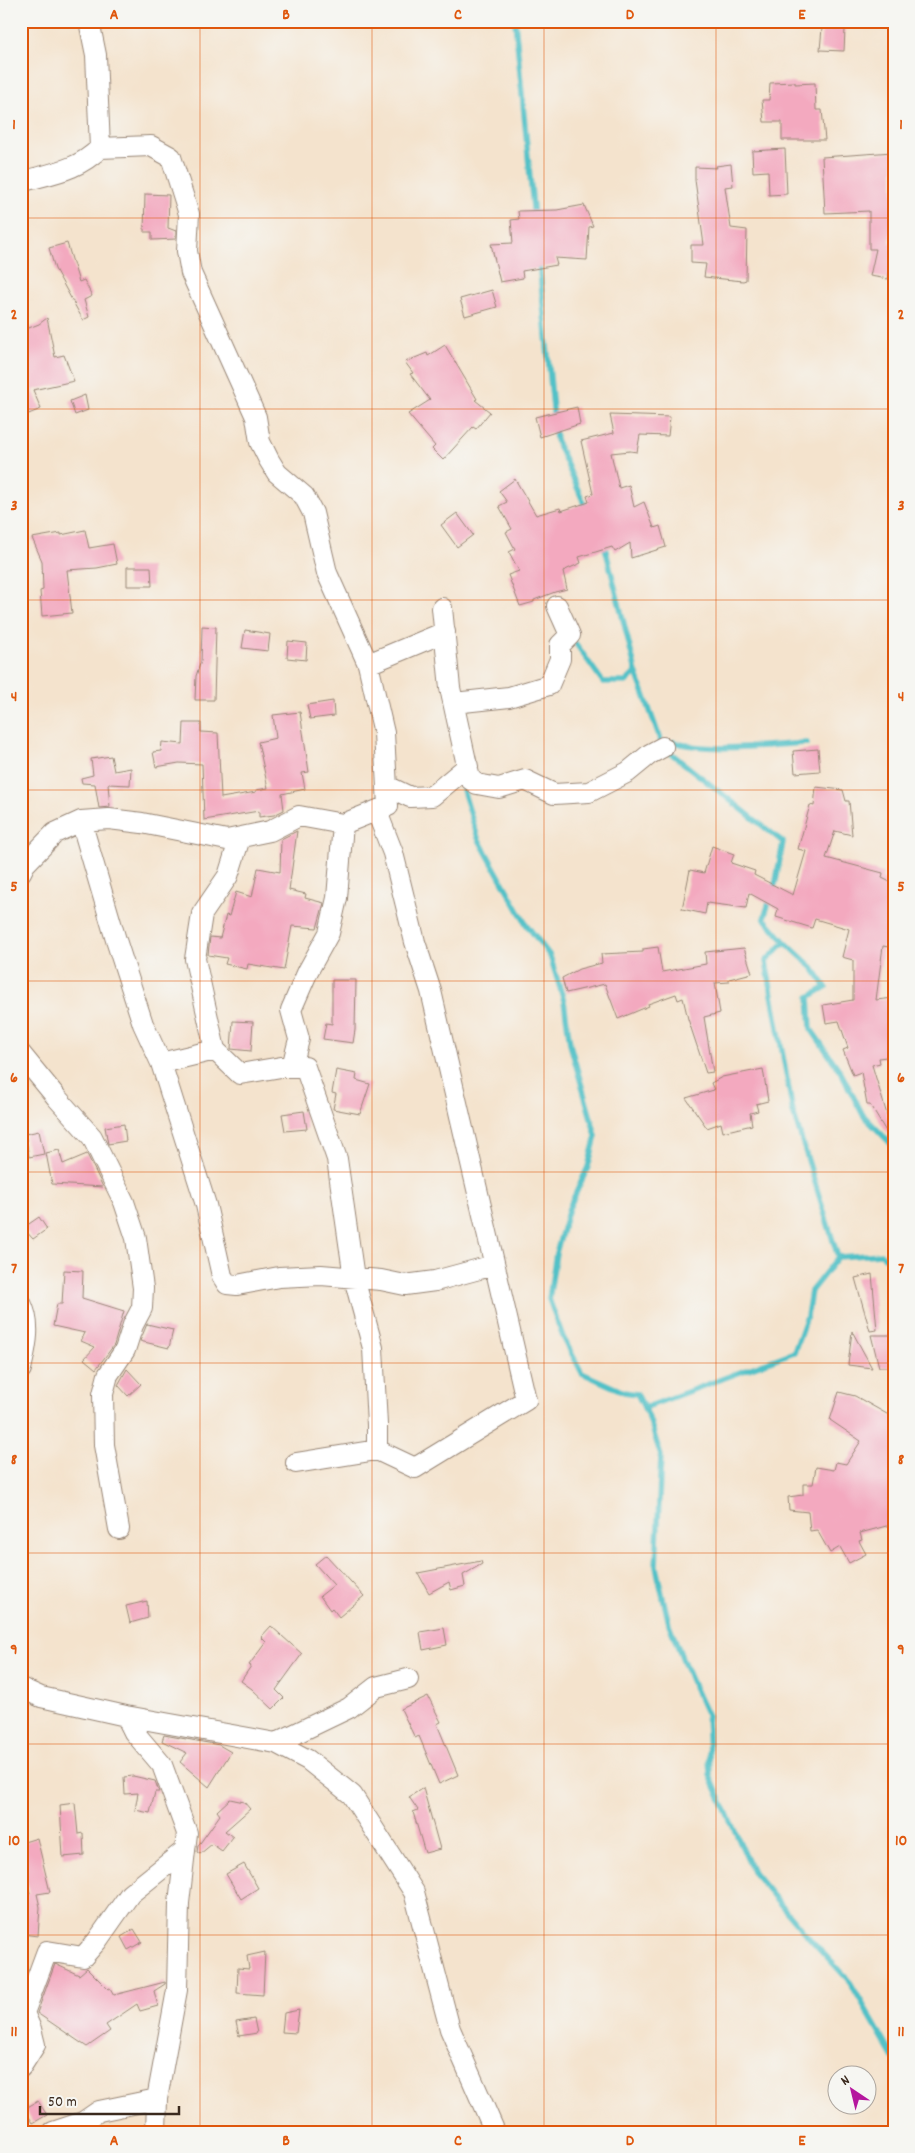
<svg xmlns="http://www.w3.org/2000/svg" width="915" height="2153" font-family="Dekko,sans-serif">
<rect width="100%" height="100%" fill="#f6f6f2"/>
<filter id="ink" filterUnits="userSpaceOnUse"><feTurbulence type="fractalNoise" baseFrequency=".02" numOctaves="2"/><feDisplacementMap in="SourceGraphic" scale="10" xChannelSelector="R" yChannelSelector="G"/><feConvolveMatrix kernelMatrix="1 2 1 2 8 2 1 2 1" color-interpolation-filters="sRGB"/></filter>
<filter id="wash" filterUnits="userSpaceOnUse"><feTurbulence type="fractalNoise" baseFrequency=".0096" numOctaves="4" result="noise"/><feDisplacementMap in="SourceGraphic" scale="20" xChannelSelector="R" yChannelSelector="G"/><feGaussianBlur stdDeviation="1.12" result="paint"/><feColorMatrix in="noise" values="0 0 0 0 0 0 0 0 0 0 0 0 0 0 0 0 0 1.4 0 .05"/><feComposite in="paint" operator="in"/></filter>
<g filter="url(#wash)">
<rect width="100%" height="100%" fill="#f4e3cd"/>
<g fill="none" stroke-linecap="round" stroke-linejoin="round">
<path stroke="#53c1c7" stroke-width="5.5" d="M515,21L534,218
M539,262L556,440L587,510
M604,543L636,672L663,747L783,842L776,881L764,918L785,942L766,961L793,1112L838,1257L881,1254L894,1265
M576,644L603,682H626L636,672
M665,746L674,742C706,753 772,745 807,743
M463,790L478,838L526,924L550,956L564,1001L570,1044L596,1136L588,1167L569,1208L556,1253L549,1299L563,1337L582,1373L624,1392L637,1394L648,1415L661,1456L656,1567L669,1624L690,1678L707,1715L710,1775L753,1872L802,1930L850,1982L894,2058
M785,942L813,968L826,987L809,997L811,1029L840,1071L863,1115L894,1147
M644,1408L794,1352L807,1316L811,1291L838,1257"/>
</g>
<g id="blocks">
<path fill="#f3a9bf" d="M822,28L845,29L844,51L820,50Z
M795,82V84L815,83L816,110H822L825,140H782V122H764L762,100H769L770,83Z
M785,149L787,194L769,195L768,171L753,172L752,151Z
M893,152V205L890,243L894,244V249L888,279L870,276L876,249H869V211L825,213L822,157Z
M731,164L733,186L725,187L731,228L747,230L746,280L743,281L704,277L706,264L691,263V245H704L695,180V167L717,168L716,166Z
M145,194L169,195L168,228L176,231V239L152,240V232H144Z
M584,205L593,226L589,227L587,260L555,258L557,265L522,271L523,278L500,282L491,244L513,243L511,220L519,219L518,211L557,210Z
M67,243L79,282L84,280L92,296L84,300L89,317L83,320L55,269L49,248Z
M492,290L497,307L465,316L460,299Z
M47,318L55,357L64,355L74,381L33,390L41,409L21,417V331L39,324Z
M445,345L477,399L475,400L490,412L476,429L473,427L443,460L432,449L435,446L408,414L430,400L410,374L413,373L405,362L427,353L428,356Z
M85,395L88,410L75,415L70,401Z
M577,407L580,424L540,437L535,417Z
M610,415L670,417L668,436L640,435L637,452L630,451L611,453L619,488L629,485L634,507L644,502L654,528L660,526L666,547L631,558L630,543L615,552L612,547L579,557L581,563L563,571L567,589L555,592L534,600V602L520,606L508,575L519,571L509,552L515,549L506,532L512,529L499,506L507,502L499,491L515,479L536,515L560,508L561,511L589,502L587,496L593,494L581,441L614,433Z
M457,513L473,535L457,547L441,525Z
M85,530L89,548L113,544L117,564L97,568L67,570L72,613L42,616L40,591L43,590L42,561L32,538L61,533V535Z
M127,567H151L152,586H127Z
M202,626L216,627L214,700H195L196,676L201,661Z
M245,630L270,634L268,651L242,648Z
M288,641L307,643L306,660L287,658Z
M333,701L334,716L310,719L307,705Z
M300,712L309,772L302,773L305,789L282,794L284,810L274,815L259,817V811L204,820L202,764L179,763L156,767L153,752L161,751L162,742L183,744L184,723H201V732L218,733L221,798L256,792V790L268,788L258,742L276,738L273,715Z
M818,749L820,771L795,773L793,751Z
M111,756L114,771L131,768L130,785L108,784L110,807L99,808L95,784L82,783L81,778L93,775L91,759Z
M816,787L843,790L846,801H849L852,835L835,831L826,858L883,873L882,878L894,884V948L883,946L876,1000L894,998V1056L879,1058L880,1063L872,1065L892,1131L887,1133L870,1105H867L861,1072L853,1075L843,1050L848,1048L839,1021L826,1023L823,1005L853,1000V960L842,957L849,929L815,919L812,928L776,917L778,909L749,893L746,908L707,903L705,914L682,909L690,870L704,873L712,846L734,854L731,863L755,871L754,875L793,895L806,851L798,849L810,805L814,806Z
M297,831L289,890L306,894L305,898L324,903L317,928L292,926L284,970L248,964L247,969L225,964L227,958L208,955L210,937L220,938L226,915L229,916L236,892L252,897L258,868L280,872L281,839Z
M658,947L662,972L706,964L705,952L744,948L752,973L729,979V982L715,983L720,1013L704,1017L713,1072L706,1073L688,1019L683,998L678,1000L676,994L648,1004L649,1006L618,1019L605,984L566,993L562,978L579,969L602,963L601,954L643,952V949Z
M332,980H356L355,1030L353,1043L323,1039L326,1023L332,1024Z
M233,1021L253,1022L251,1051L231,1049Z
M763,1069L768,1101L756,1104L758,1111L750,1113L752,1125L723,1132L721,1123L707,1128L686,1098L714,1090L711,1083L722,1077Z
M336,1070L357,1074L356,1080L370,1084L360,1114L333,1109L336,1094L332,1093Z
M304,1111L307,1129L285,1131L282,1114Z
M124,1124L126,1141L108,1144L105,1127Z
M39,1131L44,1154L29,1157L25,1134Z
M59,1150L63,1164L87,1154L103,1187L52,1184L46,1153Z
M39,1217L47,1229L33,1239L23,1228Z
M64,1270L83,1271L82,1298L124,1311L114,1345L96,1369L84,1359L95,1347L81,1341L85,1333L53,1326L57,1304H62Z
M872,1274L877,1330L870,1331L855,1278Z
M147,1324L173,1330L169,1348L140,1341Z
M852,1331L872,1368L848,1365Z
M871,1335H894V1367H879Z
M127,1369L141,1384L128,1396L118,1385Z
M839,1392L855,1396L894,1418V1524L860,1533L862,1540L859,1541L866,1554L849,1563L840,1547L830,1553L817,1530L810,1531L808,1512L789,1510L788,1497L803,1495V1484H813L816,1467L834,1470L836,1462L846,1464L861,1441L830,1420Z
M326,1555L364,1596L339,1617L332,1608L330,1610L320,1596L334,1585L315,1564Z
M481,1561L482,1564L463,1575L465,1586L451,1590L449,1582L429,1593L418,1573Z
M147,1601L148,1618L130,1623L126,1606Z
M271,1626L302,1654L276,1690L284,1698L273,1709L252,1689L241,1681L251,1666L249,1665L266,1642L261,1637Z
M444,1628L447,1645L423,1650L420,1632Z
M428,1696L441,1722L437,1724L458,1775L439,1784L419,1736L415,1738L401,1709Z
M164,1735L219,1745L231,1752L209,1787L180,1762L187,1753L162,1741Z
M133,1776L155,1781L159,1792H155L150,1813L135,1810L138,1793L125,1794L124,1777Z
M423,1788L440,1849L425,1853L413,1812L418,1810L409,1797Z
M230,1799L244,1802L250,1809L225,1831L233,1837L222,1851L212,1844L200,1854L197,1852L198,1846L220,1815L217,1811Z
M75,1803L78,1834L83,1833L84,1855L63,1857L60,1805Z
M37,1838L50,1892L37,1894L40,1907L38,1936L21,1934V1895L30,1893L21,1862V1843Z
M244,1864L258,1888L241,1899L226,1874Z
M134,1929L142,1942L128,1950L121,1937Z
M265,1952L263,1995L237,1993L238,1968L249,1969L247,1956Z
M55,1964L79,1975L87,1968L108,1989L110,1988L114,1995L165,1982V1984L154,1991L158,2006L140,2011L137,2004L106,2025L110,2031L87,2047L37,2013Z
M299,2010L296,2033L282,2032L284,2013Z
M254,2019L257,2033L239,2036L236,2022Z
M38,2101L47,2115L33,2123L24,2109Z"/>
</g>
</g>
<g filter="url(#ink)">
<use href="#blocks" fill-opacity="0" stroke="#988676" stroke-width="1"/>
<g fill="none" stroke-linecap="round" stroke-linejoin="round">
<defs>
<path id="minor" d="M100,148L151,146L171,157L189,214L187,251L191,273L256,417L260,442L269,460L277,473L304,496L313,513L327,573L368,664
M21,182C51,173 77,171 100,148L96,55L89,21
M442,608L450,688L470,779L477,784L499,788L525,780L554,794L589,792L628,772L650,754L663,747
M454,703L509,697L549,685L560,659V645L570,635L557,606
M387,786L410,797L432,796L468,766
M377,812L393,853L415,942L431,991L526,1400L415,1468L377,1450
M81,821L116,940L143,1024L161,1063L206,1205L222,1276L227,1284L237,1285L279,1277L321,1275L381,1280L405,1285L435,1281L494,1265
M21,872L25,864L55,833L81,821L109,819L142,823L227,840L270,831L299,816L343,824L388,806L384,733L368,664L445,632
M215,1050L240,1074L281,1067H305L337,1159L354,1278L373,1348L377,1425V1450L296,1463
M21,1054L57,1098L92,1137L124,1202L136,1238L143,1288L142,1308L133,1325L125,1350L108,1375L103,1394L104,1445L119,1529
M161,1063L215,1050L195,959L202,914L228,876L240,838
M292,1067L299,1039L291,1010L308,971L329,933L337,898L343,824
M21,1303C32,1324 26,1347 21,1369
M21,1688L41,1697L126,1716L276,1743L308,1760L352,1795L414,1892L450,2029L495,2132
M126,1716L134,1732L162,1765L187,1833L179,1903L177,1990L157,2099L156,2132
M276,1743L349,1708L376,1687L408,1679
M21,2067L35,2045L31,2029L24,2013L47,1951L83,1957L97,1941L130,1894L185,1850
M53,2132L83,2122L99,2111L157,2099"/>
</defs>
<use href="#minor" stroke="#988676" stroke-width="22"/>
<use href="#minor" stroke="#fff" stroke-width="20"/>
</g>
</g>
<path fill="none" stroke="#df570d" stroke-width="1" stroke-opacity="0.55" d="M200,21V2132M372,21V2132M544,21V2132M716,21V2132M21,218H894M21,409H894M21,600H894M21,790H894M21,981H894M21,1172H894M21,1363H894M21,1553H894M21,1744H894M21,1935H894"/>
<rect width="915" height="2153" fill="none" stroke="#f6f6f2" stroke-width="55"/>
<g transform="translate(852 2090) rotate(325)"><circle r="24" fill="#f6f6f2" stroke="#aba49d"/>
<path d="M0-4L9 19L0 12L-9 19Z" fill="#b5179e"/>
<text y="-8" font-size="14" font-weight="bold" text-anchor="middle" fill="#3b2a1e">N</text>
</g>
<path d="M40 2106v8h139v-8" fill="none" stroke="#3b2a1e" stroke-width="2.5"/>
<text x="48" y="2106" font-size="15" fill="#3b2a1e" stroke="#f6f6f2" stroke-width="4" paint-order="stroke">50 m</text>
<rect x="28" y="28" width="860" height="2098" fill="none" stroke="#df570d" stroke-width="2"/>
<g font-size="16" text-anchor="middle" font-weight="bold" fill="#df570d">
<text x="114" y="19">A</text>
<text x="286" y="19">B</text>
<text x="458" y="19">C</text>
<text x="630" y="19">D</text>
<text x="802" y="19">E</text>
<text x="14" y="129">1</text>
<text x="901" y="129">1</text>
<text x="14" y="319">2</text>
<text x="901" y="319">2</text>
<text x="14" y="510">3</text>
<text x="901" y="510">3</text>
<text x="14" y="701">4</text>
<text x="901" y="701">4</text>
<text x="14" y="891">5</text>
<text x="901" y="891">5</text>
<text x="14" y="1082">6</text>
<text x="901" y="1082">6</text>
<text x="14" y="1273">7</text>
<text x="901" y="1273">7</text>
<text x="14" y="1464">8</text>
<text x="901" y="1464">8</text>
<text x="14" y="1654">9</text>
<text x="901" y="1654">9</text>
<text x="14" y="1845">10</text>
<text x="901" y="1845">10</text>
<text x="14" y="2036">11</text>
<text x="901" y="2036">11</text>
<text x="114" y="2145">A</text>
<text x="286" y="2145">B</text>
<text x="458" y="2145">C</text>
<text x="630" y="2145">D</text>
<text x="802" y="2145">E</text>
</g>
</svg>
